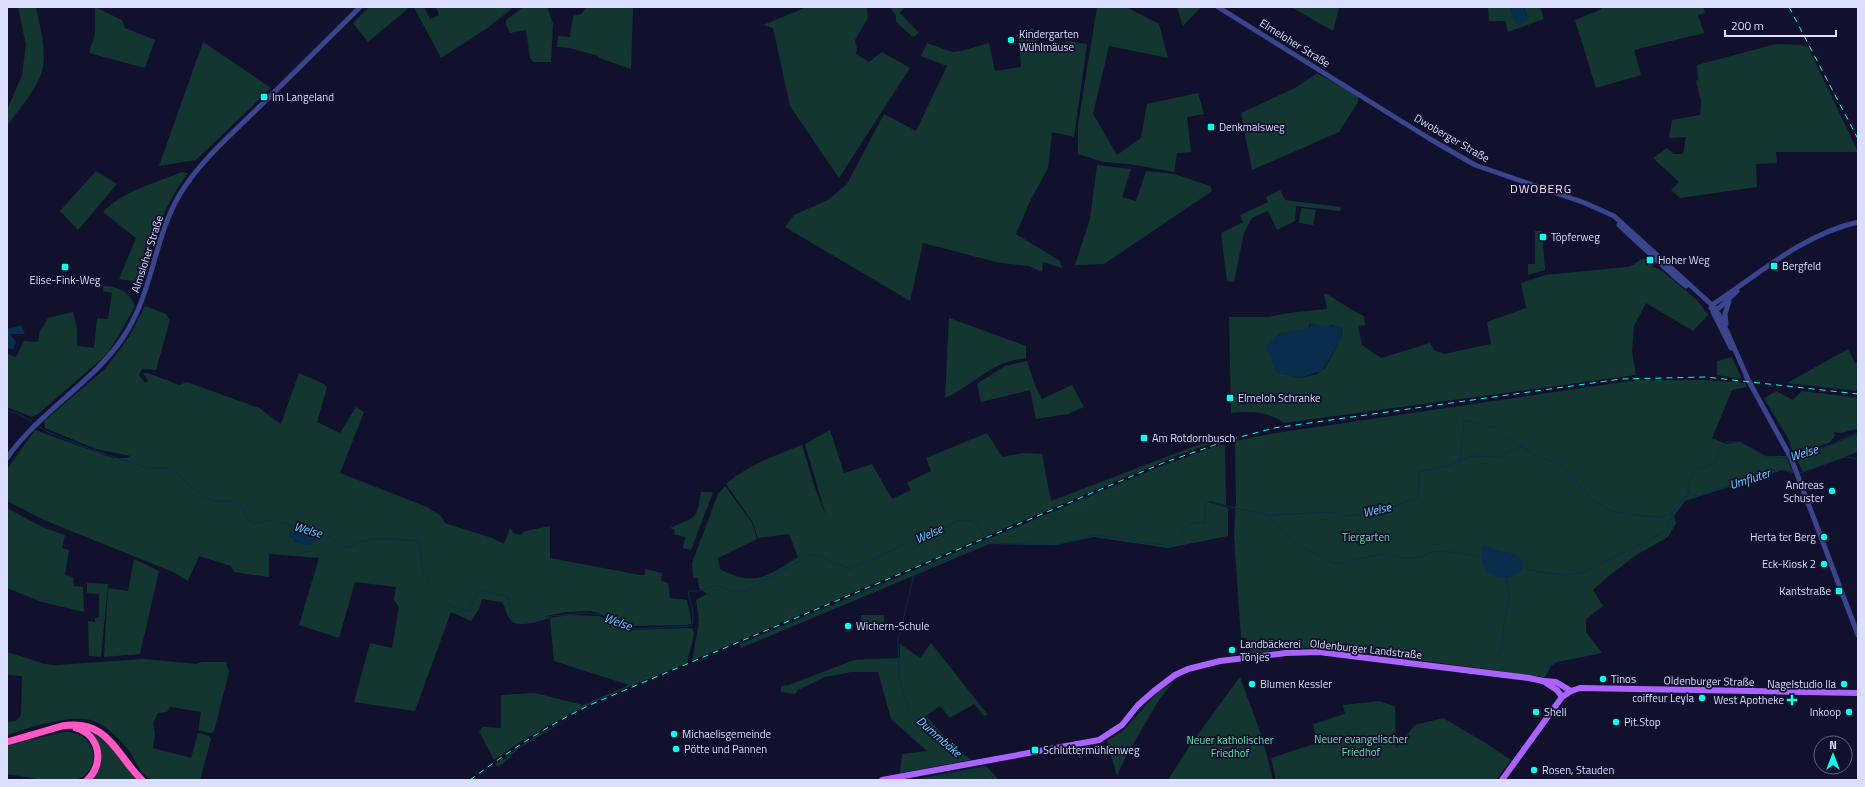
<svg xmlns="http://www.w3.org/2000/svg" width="1865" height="787" font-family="'Titillium Web',sans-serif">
<rect width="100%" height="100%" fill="#11112d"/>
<path fill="#133730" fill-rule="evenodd" d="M18,7H36C40,28 49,57 40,77C32,95 18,110 7,126V110L22,75L26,45Z
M95,7L122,20L125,28L155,40L145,68L89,53L95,34Z
M369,7H410L368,42L353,23Z
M414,7H424L430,19L439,15L436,7H514L486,29L441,58Z
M523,7H547L553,24L551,62H533L530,58L526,30L510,33L506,25V20Z
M587,7H633L631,69L599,58L598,56L570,48L557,47L558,36L570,37L573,16L581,14Z
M807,7H867L868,18L855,40L857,49L856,54L869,62L882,52L910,68L839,178L790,106L773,28L763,25Z
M889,7H905L900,13L919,33L913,37L896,22V15Z
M1097,7H1126L1159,24L1168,58L1109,46L1093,114L1117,155L1141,138L1147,104L1198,93L1204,114L1187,117L1191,152L1177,153L1174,172L1129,164L1104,162L1078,154V125Z
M1177,7H1201L1183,26Z
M1291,7H1339L1333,31Z
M1488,7H1510L1515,22L1527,15L1524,7H1540L1544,19L1508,32L1505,21H1489Z
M1601,7H1703L1705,13L1698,15L1704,33L1634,50L1641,75L1596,88L1575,20L1602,9Z
M1033,28L1039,50L1067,41L1087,44L1074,137L1052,132L1048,168L1030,201L1016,234L1060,261L1062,268L1043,262L1042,272L1029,266L1000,263L923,243L910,301L785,227L794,215L828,200L847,184L884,114L916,131L947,66L921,56L927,43L952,52L961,51L989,43L995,71L1021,67L1019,42L1017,34Z
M203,42L271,88L196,160L159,166Z
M1776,44L1800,45L1808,47L1858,152H1776L1777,163L1756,164L1757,187L1680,198L1671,190L1679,182L1653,158L1667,148L1674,154H1683L1686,137L1669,138L1672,120L1700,115L1701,101L1696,81L1698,80L1697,65Z
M1317,73L1358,96V102L1339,132L1252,170L1241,113L1295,88Z
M1097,165L1131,169L1122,197L1136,201L1146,171L1174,174L1210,186L1212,191L1104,264L1075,265L1090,219Z
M96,171L117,184L78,230L60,211Z
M182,172L188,173C163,206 151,244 139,282L119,279L136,238L103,212C123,191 155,183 182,172Z
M1280,190L1285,200L1341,207L1340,211L1296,206L1295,221L1277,230L1268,211L1252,218L1244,233L1234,282L1227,281L1221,233L1243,222L1240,215L1268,202L1266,197Z
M1301,208L1316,210L1313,225L1299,223Z
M1535,231H1542L1545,270L1528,275V264H1535Z
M1643,258L1653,267L1661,270L1697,300L1708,315L1693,331L1646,303L1634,326L1632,351L1636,375L1284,423C1268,411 1250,411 1231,413L1229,317H1269L1288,313L1327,309L1324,294H1327L1352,310L1364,316L1365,325L1358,326L1362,345L1381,358L1430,343L1434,350L1444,354L1491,344L1487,322L1526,308L1521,283L1545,275L1627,267L1633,265ZM1310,324L1324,327L1333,325L1342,328V334L1335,350L1324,369L1317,374L1299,378L1277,372C1270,359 1269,353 1273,339L1279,334L1308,329Z
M104,286C118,286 130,292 135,306L119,335L106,355L38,414L32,417L7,407V354L16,357L24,341L38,342L40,331L48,318L73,312L77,328V346L94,348L97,318L108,319L112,293L103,291Z
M145,306L166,314L170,320L156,370L142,369L139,375L145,383L148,381L143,373H148L179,385L187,382L259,408L281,424L299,373L324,384L327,387L317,422L340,433L356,407L364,412L340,473L427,507L441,516L445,523L492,538L504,544L510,528L514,533L520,535L525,531L550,526V558L640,575H645V569L662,573L661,581L668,583L670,598L687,600L691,619V624L686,625L630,626L613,618L591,611L567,612L546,616L550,618L569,615L599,616L630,630L690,628L693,629L694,634L687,663C620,690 553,717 494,760L479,731L483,727L501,728V695L535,693L583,705L629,685L554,661L550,618C540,620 518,630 510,619C506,614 506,607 501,602L482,599L479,609L471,621L451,612L415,711L354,702L370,643L392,648L399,607L394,600L396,587L355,582L339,638L299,625L319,558L269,554V577L234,572L231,566L199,556L188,581L173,572L44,520L7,501V469L35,430L113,458H126L131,456L96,449L45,428L44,421L105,369L129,337ZM296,532L312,537L313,541L311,545L303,544L294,541Z
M949,318L1026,346V358C1016,360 1005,361 996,367C978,376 964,390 945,398Z
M1848,349L1855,363L1858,362V391L1787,383Z
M1732,357L1742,379L1717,375V361Z
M1027,361L1036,388L1042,399L1072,385L1084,407L1068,414L1036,419L1030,390L981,402L977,384L1005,366Z
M1637,380H1706L1745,383L1747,387L1732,390L1712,438L1726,444L1740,442L1766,456H1786L1793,473L1782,470L1685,501L1674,516L1676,523L1668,537L1638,554L1611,574L1593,590L1603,606L1586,619V632L1602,653L1557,662L1551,666L1545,677L1328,648H1300L1251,653L1246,638H1241L1234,536L1236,501L1235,441L1276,433ZM1481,549C1492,549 1492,549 1502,552C1514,555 1515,551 1523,563Z
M1776,391L1793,400L1802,391L1858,398V430C1849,428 1845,435 1834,432L1835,436L1829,443L1793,454L1789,440L1764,398Z
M830,430L844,473L872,464L892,499L911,490L907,483L931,471L926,458L987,433L1002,457L1023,453L1042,454L1051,501L1195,446L1225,437L1224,439L1176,456L991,534L988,532L989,535L691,661L693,657L699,621L696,600L707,594L699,588L698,578H693L692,563L718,494L725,486L752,523L757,539L718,558L720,569C754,588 769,575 798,557L789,534L758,538L752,521L726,484C749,464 775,456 802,445L814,485L826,516L805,444Z
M1857,434L1858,452L1803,472L1796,457L1832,445Z
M1220,445H1225L1226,505L1210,501L1207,502L1228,508V536L1168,548L1094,537L1055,545L989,544L741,648L740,644L1159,467Z
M701,492H713L691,550L683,548L685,537L674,534L675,530L670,528C695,516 696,523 701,492Z
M7,508L44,528L65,535L62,548L69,550L65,575L73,577L74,586L83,587L84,612L42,602L7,588Z
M134,559L159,571L140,654L104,657L108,588L128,591Z
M87,583L108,584L101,657L89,656L88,621L95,622V618L99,617V594L87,593Z
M861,615H884V628H861Z
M931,643L988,715L984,716L974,704L950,718L940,706L926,716L954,747L971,760L900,773L902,754L927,751L891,719L878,672H851L825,677L798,690L795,694L781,692V686L789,685L854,660L900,658V644L920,658Z
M7,652L45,664L56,665L144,659L196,664L202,662H226L229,672L214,731L211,733L198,730L201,712L170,707L167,712L158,713L153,723L155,733L153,748L191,758L198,733L209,736L211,739L200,780C191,780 157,782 151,779C139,774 135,758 127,748C118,738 106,726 94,721C73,713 28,728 7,735V722L16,721L21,715L22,676L7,675Z
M1240,677L1262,737L1273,780H1168L1193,741Z
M1177,680C1162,691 1156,706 1146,722C1136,740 1125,756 1117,776L1107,741L1123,731L1157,693Z
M609,700C579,714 549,729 521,747C514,751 505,765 497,766L495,764L503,758L504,760L516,749L541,733Z
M1379,701L1395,706L1396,748L1415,725L1443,718L1484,742L1511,760L1496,780H1276L1271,758L1317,743L1313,724L1345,714L1343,705Z
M89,730L104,737L139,780H91C105,764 102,745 89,730Z
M63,732C100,730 103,774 74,780C54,784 28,777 7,774V746Z
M986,766L999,780H912Z"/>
<path fill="#092d4d" d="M1510,7H1524L1528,20L1519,25L1515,23Z
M1312,323C1324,329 1335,323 1342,328L1341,339L1322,371L1299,378L1277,372C1272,366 1270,352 1266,349C1272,330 1293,332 1308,329Z
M21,325L25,334H10L16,342L13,349L7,348V329Z
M291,532H296L317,539L311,545C302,546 294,541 288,535Z
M1486,545C1492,547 1496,551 1503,552C1513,553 1522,554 1524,567C1507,588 1480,578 1481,549Z"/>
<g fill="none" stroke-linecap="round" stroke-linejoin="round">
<path stroke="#092d4d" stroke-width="1" d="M7,411L17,413L35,424
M38,426L50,433L96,451L148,468H165L176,473L205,498L214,501H235L243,509L246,518L255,524L270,520L297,526L323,532L342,547H351C369,534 398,540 419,541L423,572L429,584L452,607L468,611L480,590L508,597L512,620L524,623L551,616L587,613L603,615L630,629L691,626C697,616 689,602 688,591H699L717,585L734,592L747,590L813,554L850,569L960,520L974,521L989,543L1056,545L1094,535L1171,546L1191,523H1205V507L1208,502L1268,515L1333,512L1348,516L1385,510L1418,497L1419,472L1450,465L1472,456L1500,457L1521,446L1539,457L1559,464L1595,502L1611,511L1645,516L1660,517L1673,513L1688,492L1690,477L1695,471L1715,463L1719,450L1726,442H1740L1766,457L1788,458
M1793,456L1830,445L1858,432
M1460,460L1464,420C1475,422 1483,427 1495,427L1503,437L1521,446
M1800,473L1845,457L1858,459
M1688,493L1697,496L1781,468L1795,473
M1268,516L1276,524
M1279,526L1296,543L1332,563L1337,564L1385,553L1404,558L1420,557L1431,552L1445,551L1477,556
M1667,527L1673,514
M1601,564L1648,541L1664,531
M1527,569C1553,574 1571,580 1595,567
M1507,577V579
M1505,621L1509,594L1507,581
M1496,657L1502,648L1504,624
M966,762L910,712L899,678L898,641L914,574L987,542
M969,766L973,771L990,780
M919,780L972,771"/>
<path stroke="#3b458d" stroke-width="5" d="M1218,7L1430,139L1475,165L1585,203L1614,216L1712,305L1721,318L1747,377
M1619,225L1675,277L1686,286
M1711,308L1712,305C1759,274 1802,235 1858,222
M1712,309L1719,308L1737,291
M1713,312L1731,348
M1726,324L1725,314L1729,301
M1746,376L1791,458L1858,635
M7,458C40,411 91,384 122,339C153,295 153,239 180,194C200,161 230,136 257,109C292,75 326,41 360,7"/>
<path stroke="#ab63ff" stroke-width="6" d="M1545,681L1556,682L1571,691
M882,780L1099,740L1122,725L1138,705L1154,691L1175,675L1188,669L1220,661L1286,653L1319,652L1343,655L1529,678L1543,681L1557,690L1562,697
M1502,780L1562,697L1571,691L1580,688L1858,693"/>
<path stroke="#ff57c4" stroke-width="7" d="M76,728C100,735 105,764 87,780
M7,742L62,726C108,718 116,755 142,780"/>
<path stroke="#08ffee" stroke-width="1" stroke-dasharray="6 5" stroke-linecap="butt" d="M1789,7L1858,139
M470,780C509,751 548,725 592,704L1163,463L1229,440L1274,428L1621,379L1706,377L1858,394"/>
</g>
<g fill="#08ffee" stroke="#11112d" stroke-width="1.5">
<circle cx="1011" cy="40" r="4"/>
<rect x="260" y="93" width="8" height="8" rx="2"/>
<rect x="1207" y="123" width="8" height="8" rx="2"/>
<rect x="1539" y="233" width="8" height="8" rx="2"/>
<rect x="1646" y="256" width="8" height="8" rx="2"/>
<rect x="1770" y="262" width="8" height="8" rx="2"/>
<rect x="61" y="263" width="8" height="8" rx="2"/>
<rect x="1226" y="394" width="8" height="8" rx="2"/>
<rect x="1140" y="434" width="8" height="8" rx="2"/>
<circle cx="1832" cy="491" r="4"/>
<circle cx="1824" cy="537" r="4"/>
<circle cx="1824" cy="564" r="4"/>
<rect x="1835" y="587" width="8" height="8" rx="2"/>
<circle cx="848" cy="626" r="4"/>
<circle cx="1232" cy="650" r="4"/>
<circle cx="1603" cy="679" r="4"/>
<circle cx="1252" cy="684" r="4"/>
<circle cx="1844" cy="684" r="4"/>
<circle cx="1702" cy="698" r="4"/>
<path d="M1790 694h4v4h4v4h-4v4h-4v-4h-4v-4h4z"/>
<circle cx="1536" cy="712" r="4"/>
<circle cx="1849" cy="712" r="4"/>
<circle cx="1616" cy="722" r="4"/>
<circle cx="674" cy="734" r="4"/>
<circle cx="676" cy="749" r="4"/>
<rect x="1031" y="746" width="8" height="8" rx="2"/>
<circle cx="1534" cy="770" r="4"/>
</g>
<g text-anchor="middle" stroke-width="3.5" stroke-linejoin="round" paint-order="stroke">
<g font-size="11" fill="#dcdeff" stroke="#11112d" text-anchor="start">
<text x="1019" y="38">Kindergarten<tspan x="1019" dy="13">Wühlmäuse</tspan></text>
<text x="272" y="101">Im Langeland</text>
<text x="1219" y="131">Denkmalsweg</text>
<text x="1551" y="241">Töpferweg</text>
<text x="1658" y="264">Hoher Weg</text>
<text x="1782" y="270">Bergfeld</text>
<text x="65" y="284" text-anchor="middle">Elise-Fink-Weg</text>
<text x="1238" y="402">Elmeloh Schranke</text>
<text x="1152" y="442">Am Rotdornbusch</text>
<text x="1824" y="489" text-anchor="end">Andreas<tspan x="1824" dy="13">Schuster</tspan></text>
<text x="1816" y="541" text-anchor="end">Herta ter Berg</text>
<text x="1816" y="568" text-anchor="end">Eck-Kiosk 2</text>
<text x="1831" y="595" text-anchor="end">Kantstraße</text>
<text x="856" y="630">Wichern-Schule</text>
<text x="1240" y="648">Landbäckerei<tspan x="1240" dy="13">Tönjes</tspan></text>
<text x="1611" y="683">Tinos</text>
<text x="1260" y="688">Blumen Kessler</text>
<text x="1836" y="688" text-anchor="end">Nagelstudio Ila</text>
<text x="1694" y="702" text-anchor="end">coiffeur Leyla</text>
<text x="1784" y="704" text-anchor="end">West Apotheke</text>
<text x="1544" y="716">Shell</text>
<text x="1841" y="716" text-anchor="end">Inkoop</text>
<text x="1624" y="726">Pit.Stop</text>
<text x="682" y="738">Michaelisgemeinde</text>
<text x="684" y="753">Pötte und Pannen</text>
<text x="1043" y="754">Schluttermühlenweg</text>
<text x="1542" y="774">Rosen, Stauden</text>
</g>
<g font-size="11" fill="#dcdeff" stroke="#11112d">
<text transform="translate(1295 43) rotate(32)" y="4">Elmeloher Straße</text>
<text transform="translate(1452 138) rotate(30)" y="4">Dwoberger Straße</text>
<text transform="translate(147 254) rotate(-72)" y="4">Almsloher Straße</text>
<text transform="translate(1366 649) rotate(6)" y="4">Oldenburger Landstraße</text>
<text transform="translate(1709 681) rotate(1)" y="4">Oldenburger Straße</text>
</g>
<g font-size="11" fill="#63e4ae" stroke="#11112d">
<text x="1366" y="541">Tiergarten</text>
<text x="1361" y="743">Neuer evangelischer<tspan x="1361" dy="13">Friedhof</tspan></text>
<text x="1230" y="744">Neuer katholischer<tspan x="1230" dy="13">Friedhof</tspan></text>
</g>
<g font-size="12" letter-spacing="1" fill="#ffdef9" stroke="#11112d">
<text x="1541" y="193">DWOBERG</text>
</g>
<g font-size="12" font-style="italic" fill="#6ad3ff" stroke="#11112d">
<text transform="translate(1804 453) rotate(-17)" y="4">Welse</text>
<text transform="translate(1750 479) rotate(-18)" y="4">Umfluter</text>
<text transform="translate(1377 510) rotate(-13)" y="4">Welse</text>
<text transform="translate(308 530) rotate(16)" y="4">Welse</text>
<text transform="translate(929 534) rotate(-24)" y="4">Welse</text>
<text transform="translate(618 622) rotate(20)" y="4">Welse</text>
<text transform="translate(939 737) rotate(41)" y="4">Dummbäke</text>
</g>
</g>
<rect width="1865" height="787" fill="none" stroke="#dcdeff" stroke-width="16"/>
<g transform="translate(1833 755)"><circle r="19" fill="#11112d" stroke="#626381"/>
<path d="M0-3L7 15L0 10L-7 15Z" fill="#08ffee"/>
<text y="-6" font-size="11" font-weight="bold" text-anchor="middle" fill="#dcdeff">N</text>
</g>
<path d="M1725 30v6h111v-6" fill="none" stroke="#dcdeff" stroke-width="2"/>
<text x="1731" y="30" font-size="12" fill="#dcdeff" stroke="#11112d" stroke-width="3" paint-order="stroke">200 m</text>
</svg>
